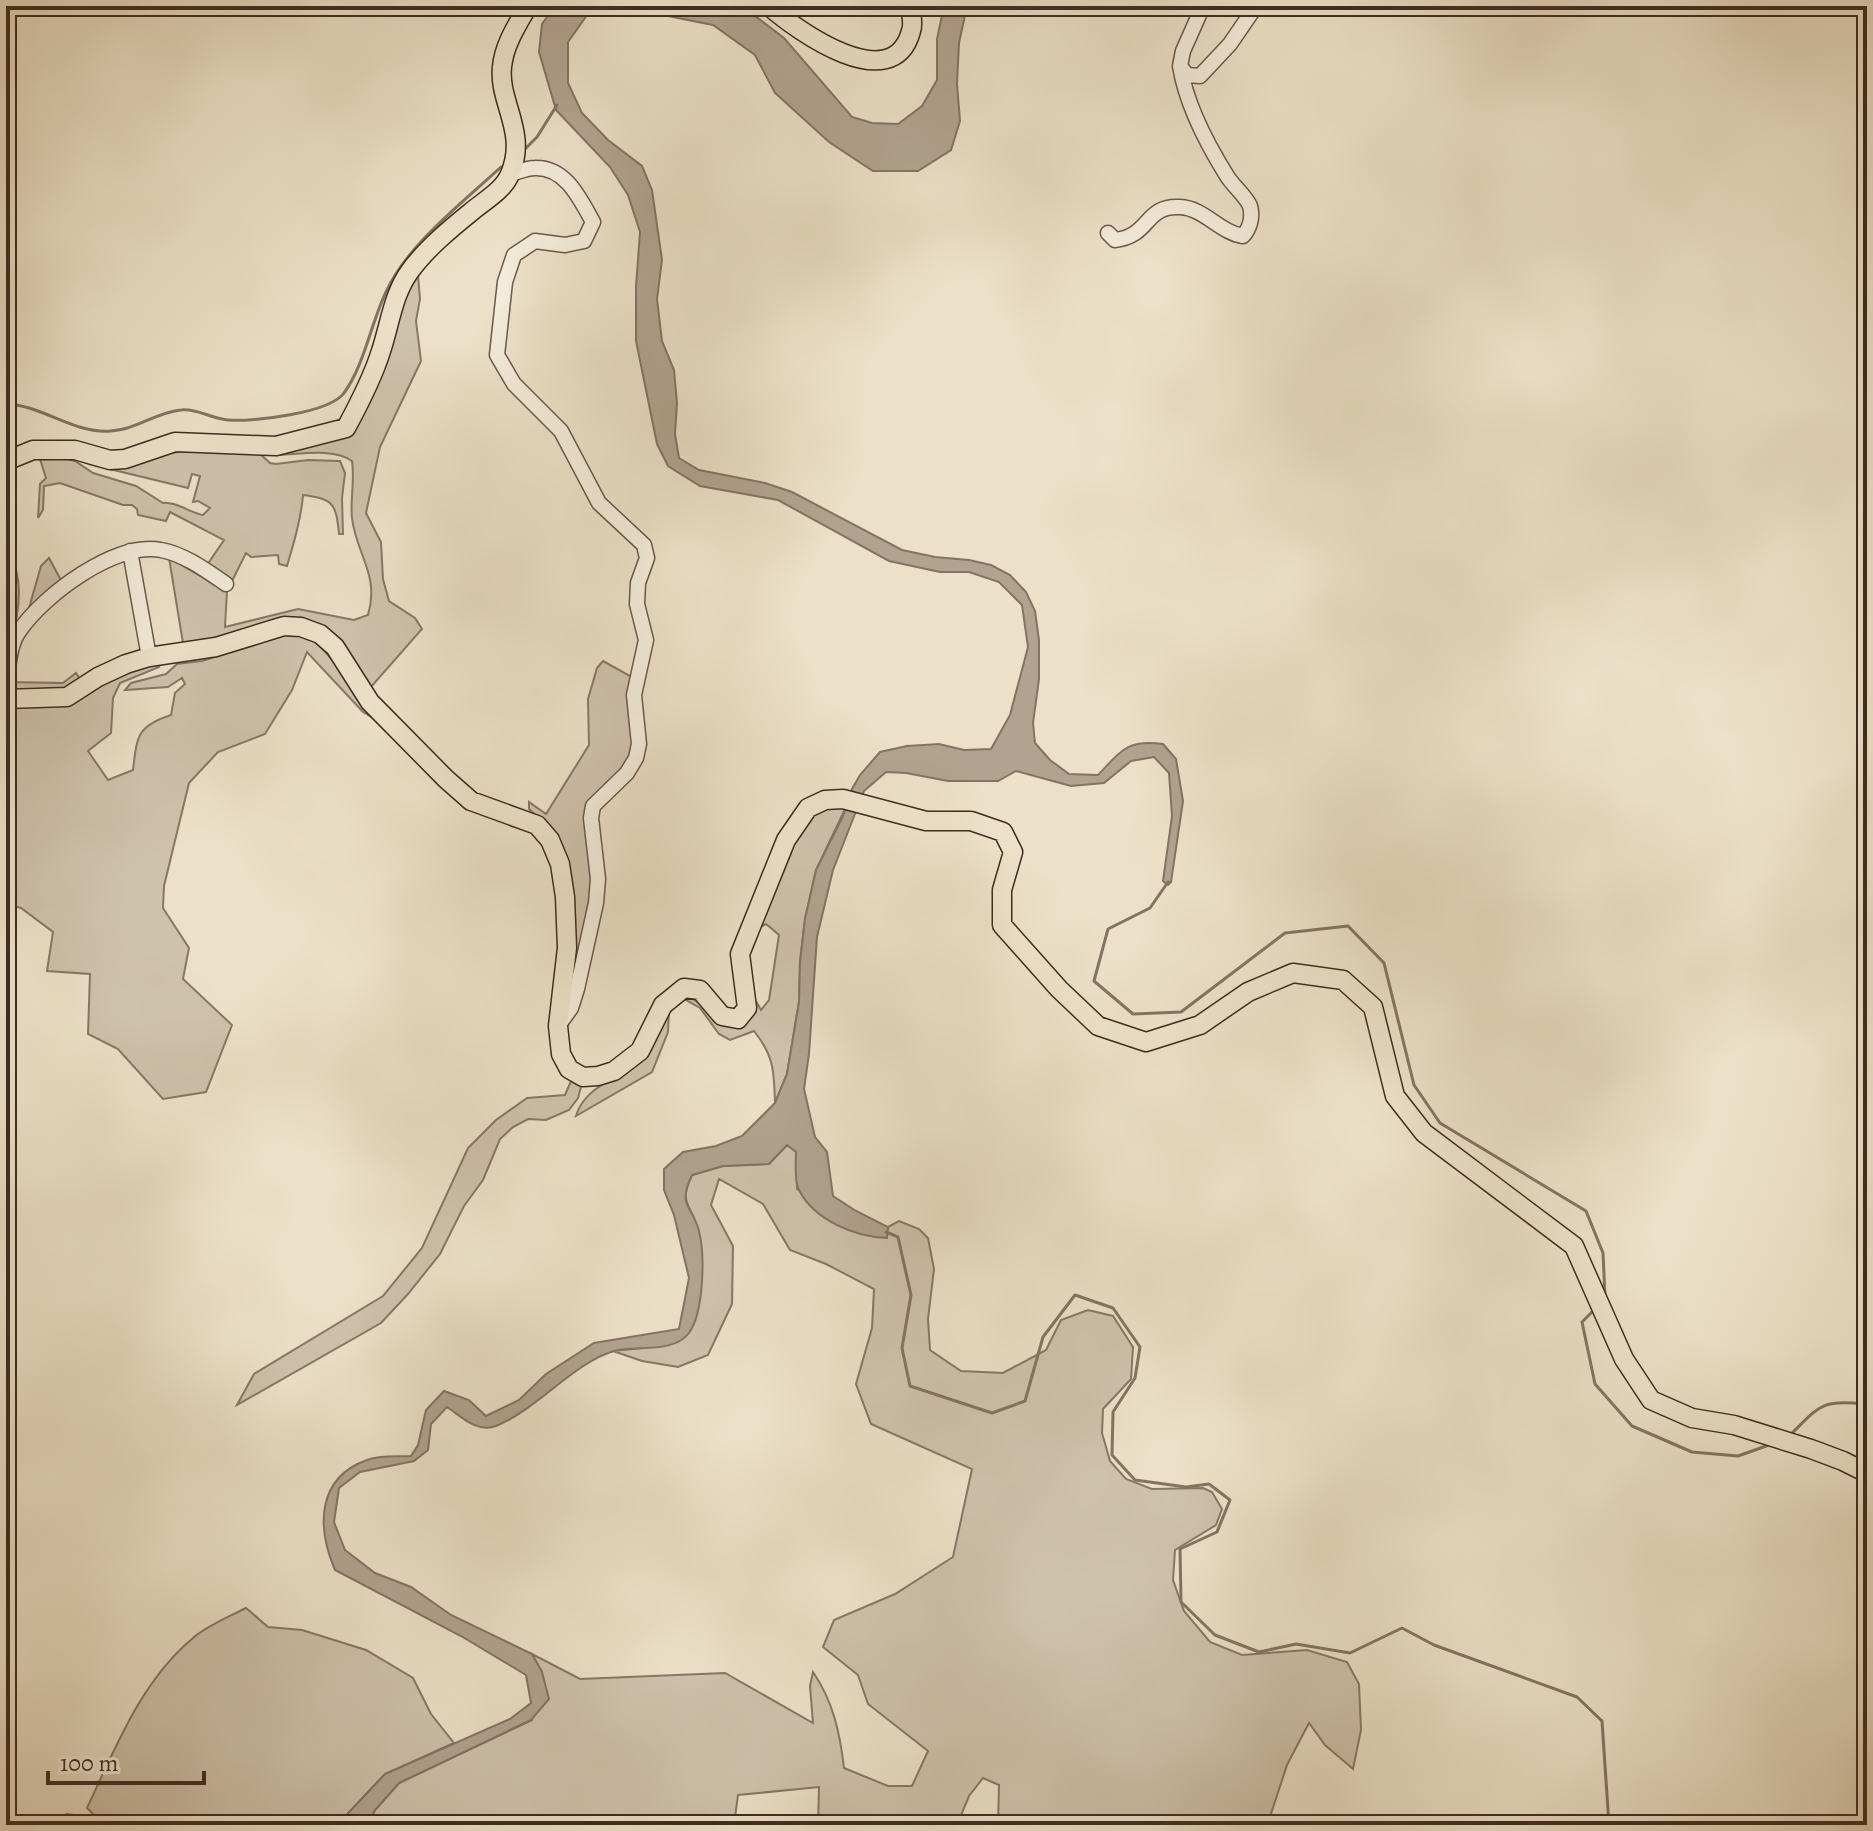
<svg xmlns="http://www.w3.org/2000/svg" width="1873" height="1831" font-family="Alegreya,serif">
<rect width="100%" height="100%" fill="#ece1c8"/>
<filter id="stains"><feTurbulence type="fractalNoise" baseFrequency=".0025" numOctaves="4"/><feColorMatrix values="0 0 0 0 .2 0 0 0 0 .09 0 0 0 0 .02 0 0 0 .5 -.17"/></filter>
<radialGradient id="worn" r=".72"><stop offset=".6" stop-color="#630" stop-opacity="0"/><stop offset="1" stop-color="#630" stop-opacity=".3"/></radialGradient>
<path fill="#cfc2ac" stroke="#887668" stroke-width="2" d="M418,275L420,299L416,321L421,361L380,447L366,513L381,542L383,579L389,601L415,618L422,629L371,687L317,624L183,643L169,558L227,591L225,627L298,609L354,620L368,615C380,575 356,554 352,518C350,499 355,481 352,461C334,448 302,454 280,455L276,450L344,434L400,303Z
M194,451L260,454L270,463L276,464L308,460L340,461L345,473L342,498L343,534H339C336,504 334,499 303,495C301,519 294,542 287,566L279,564L278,555L251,557L246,553L232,581L207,565L224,540L170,512L166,521L138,515L137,509L132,505H123L60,483L44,486L43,510L38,518L40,484L46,478L39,456L50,455L75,461L93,473L136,486L163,503C175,501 191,513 203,515L210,508L198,501L193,502L200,476L192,474L188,488L89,464L79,459Z
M6,536C10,551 16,564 18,580C22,606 12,638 6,663Z
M49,558L62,582L31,609L29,608L41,566Z
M284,635C292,636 302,635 309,637C322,642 370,708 383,724L363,712L307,652L292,690L265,734L218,752L189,783L164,886L163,908L189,948L183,979L232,1025L206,1092L163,1099L118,1049L88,1034L90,974L47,971L53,932L21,908L6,904V705L119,674L137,666L160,664L159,667L120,683L113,698L111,733L88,751L108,780L133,770C137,736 137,726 171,715L175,693L185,684L182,678L168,687L125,690L131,683L166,674L177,664L202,661Z
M603,661L632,677L633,756L617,777L597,794L594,878L570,999L571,942L543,822L529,809V802L546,814L589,745L588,699L597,668Z
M76,673L82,682L67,692L6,694V682L63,683Z
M841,805L846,807L816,870L805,919L800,962L799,1002L787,1074L775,1103C774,1071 774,1056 754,1031L730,1040L719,1034L700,1008L684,999L669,1010L668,1032L652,1072L576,1116C585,1085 620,1080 639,1057C658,1036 657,1012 682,995C702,1000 711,1015 727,1026C748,1023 749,1008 749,989L761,1010L769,1000L779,935L766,924L755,930C766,897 791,824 822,807C827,805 836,806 841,805Z
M571,1081L581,1087L578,1098L569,1110L546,1120L528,1119L513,1127L500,1139L483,1180L464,1206L440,1254L408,1294L381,1323L237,1405L254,1374L383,1296L422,1248L468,1148L496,1120L527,1098L565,1095Z
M787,1145L796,1151L797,1189L886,1237L888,1227L899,1221L919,1229L928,1238L934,1269L928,1319L930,1350L961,1371L1003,1373L1046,1350L1061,1320L1088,1310L1113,1316L1133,1347L1131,1379L1103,1409L1102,1433L1110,1461L1126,1479L1152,1489L1203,1488L1212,1492L1222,1509L1216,1525L1175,1550L1173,1580L1184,1611L1210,1642L1242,1655L1307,1650L1347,1662L1359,1684L1361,1730L1353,1769L1325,1745L1309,1723L1287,1765L1268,1823L998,1825L999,1785L983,1778L969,1796L957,1825H818L819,1787L738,1795L734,1825H367L375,1810L399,1783L532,1720L542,1672L532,1654L580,1679L725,1673L813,1723L810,1686L813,1672C833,1701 840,1733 844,1768L888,1786H912L928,1751L868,1704L858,1675L823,1647L834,1620L895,1594L953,1557L972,1469L871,1424L856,1384L872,1328L874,1289L826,1264L790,1250L763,1204L719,1179L711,1205L733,1246L732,1304L708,1355L678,1367L642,1361L613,1351L643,1348L689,1332C691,1313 702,1240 697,1227C689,1202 679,1202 692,1175L723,1166L769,1164Z
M246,1608L268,1627L302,1630L366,1650L413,1678L431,1714L454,1743L385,1774L337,1825H104L87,1808C115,1749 141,1681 193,1638C208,1625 229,1617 246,1608Z
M67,1814L88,1817L92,1825H35Z"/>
<path fill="#b2a390" stroke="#847364" stroke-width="2" d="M555,6H742L784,38L852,117L872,123L898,124L922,106L937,80V39L944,6H967L959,43L957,84L960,121L951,150L918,171H873L829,142L775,93L755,55L713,25L628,8L590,11L568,42V83L582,113L608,140L642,166L652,190L662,260L657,299L662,341L674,370L677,403L675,434L679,458L699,470L765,483L792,492L902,550L935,557L969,560L991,565L1010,575L1026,592L1035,611L1039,640V679L1033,723L1035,743L1050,760L1069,774L1098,775C1121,751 1127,739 1163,744L1176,759L1183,801L1171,882L1168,885L1163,881L1172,816L1169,773L1154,757L1131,761L1104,783L1071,786L1016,771L998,781H948L906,773L886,772L864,791L833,870L817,937L809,1054L804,1089L815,1137L827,1152L833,1196L856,1211L888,1227L887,1238C855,1237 814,1220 799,1190C794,1181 796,1163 796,1152L787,1145L769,1164L723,1166L692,1175C677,1207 692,1204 699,1231C705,1255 704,1312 689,1333C673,1354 636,1345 614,1351C575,1362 536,1410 496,1426C477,1433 462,1417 447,1407L431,1424L428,1450L414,1461L360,1472L339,1488L334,1522L345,1550L375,1573L411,1587L451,1615L532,1654L542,1672L549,1699L531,1720L399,1783L375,1810L367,1825H337L385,1774L510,1719L531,1703L526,1675L461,1636L335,1570C317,1528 316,1478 367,1460C379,1455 397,1457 411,1456L418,1445L426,1410L444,1391L469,1400L486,1416L519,1400L546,1374L594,1343L679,1329L689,1278L674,1215L664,1190V1169L683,1152L716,1146L742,1136L775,1103L787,1074L799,1002L800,962L805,919L816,870L843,816L852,789L860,775L880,752L907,746L939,744L964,750L991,749L1010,715L1028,647L1022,605L999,582L969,572H940L889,561L778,500L700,486L668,466L657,444L636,341V287L640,232L628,195L610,167L556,110L539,52L542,24Z"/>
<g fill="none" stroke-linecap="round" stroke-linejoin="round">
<path stroke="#847364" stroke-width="3" d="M524,150L537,137L557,105
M6,404C42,405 74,434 111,431C135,430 157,412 181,410C196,408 213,419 228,420C253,422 330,413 344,393C364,366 371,323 386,292C408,244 462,203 501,167
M1168,882L1150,908L1108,929L1094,981L1133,1014L1181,1012L1285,933L1348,926L1384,963L1414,1085L1440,1123L1586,1211L1603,1253L1605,1296
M886,1232L898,1237L911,1295L902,1348L910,1386L992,1413L1025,1401L1043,1337L1075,1295L1113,1308L1140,1347L1135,1378L1113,1412L1112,1455L1135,1480L1186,1487L1209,1484L1230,1500L1217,1532L1180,1549L1181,1602L1215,1635L1259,1652L1296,1644L1350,1653L1402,1628L1434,1645L1577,1697L1602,1721L1609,1825
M1596,1308L1582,1322L1595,1384L1632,1426L1692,1452L1738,1456L1769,1445
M1790,1435C1820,1406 1821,1399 1864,1404L1867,1426"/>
<defs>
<path id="minor" d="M1203,6L1183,51L1180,66L1187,75L1200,76L1230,44L1256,6
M788,21L794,6
M510,174C518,172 527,168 535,168C566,167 580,199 593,222L584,241L565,245L535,241L514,255L505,282L497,355L514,384L561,431L599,503L644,545L647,558L638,583L637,604L646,640L634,695L639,744L636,758L627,773L593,806L591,818L598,879L596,903L577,989L571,1008L558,1026
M1108,233L1115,240C1151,236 1144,205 1180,207C1204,208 1219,232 1243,236C1250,228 1253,217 1250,206C1246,196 1233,186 1227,176C1207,144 1186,104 1180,66
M130,551L149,657
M7,677C9,662 10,643 20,630C44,595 116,541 161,550C184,554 207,571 226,584"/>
<path id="major" d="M769,6C797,31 893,99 911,31C914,23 911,14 910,6
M6,461L33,450H75L110,460L125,459L175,442L276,446L346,428C359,404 373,377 381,351C390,324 393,294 410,271C426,249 450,229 471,212C484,201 504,190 510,174C528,132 498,102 502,67C504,45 517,25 528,6
M6,699L67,697L98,677L126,664L149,657L216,647L284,626L301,627L320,634L335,647L370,702L446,779L471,801L537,825L550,840L560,864L565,897L567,948L558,1026L561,1054L569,1069L583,1077L598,1076L614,1071L640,1051L663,1005L684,988L700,990L722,1016L738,1019L747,1008L740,954L786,840L808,808L825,800L843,799L926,821H971L1003,832L1013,852L1002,890V925L1059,989L1098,1026L1146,1042L1200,1025L1248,992L1293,973L1343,980L1373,1007L1395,1096L1424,1133L1574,1246L1624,1359L1651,1400L1692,1418L1734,1425L1811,1449L1843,1461L1867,1473"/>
</defs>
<use href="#minor" stroke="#6b584c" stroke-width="17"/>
<use href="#major" stroke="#402b23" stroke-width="21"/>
<use href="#minor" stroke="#f3ecdb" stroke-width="14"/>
<use href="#major" stroke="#ece1c8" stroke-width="18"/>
</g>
<rect width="1873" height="1831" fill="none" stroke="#ece1c8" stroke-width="32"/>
<rect x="8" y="8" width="1857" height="1815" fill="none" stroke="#402b23" stroke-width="4"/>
<rect x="16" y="16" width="1841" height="1799" fill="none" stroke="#402b23" stroke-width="2"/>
<path d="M48 1771v12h156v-12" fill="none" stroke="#402b23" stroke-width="4"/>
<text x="60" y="1771" font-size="24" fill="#402b23" stroke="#f3ecdb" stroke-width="6" paint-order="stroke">100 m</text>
<rect width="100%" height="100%" filter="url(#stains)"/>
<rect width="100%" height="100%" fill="url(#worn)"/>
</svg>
